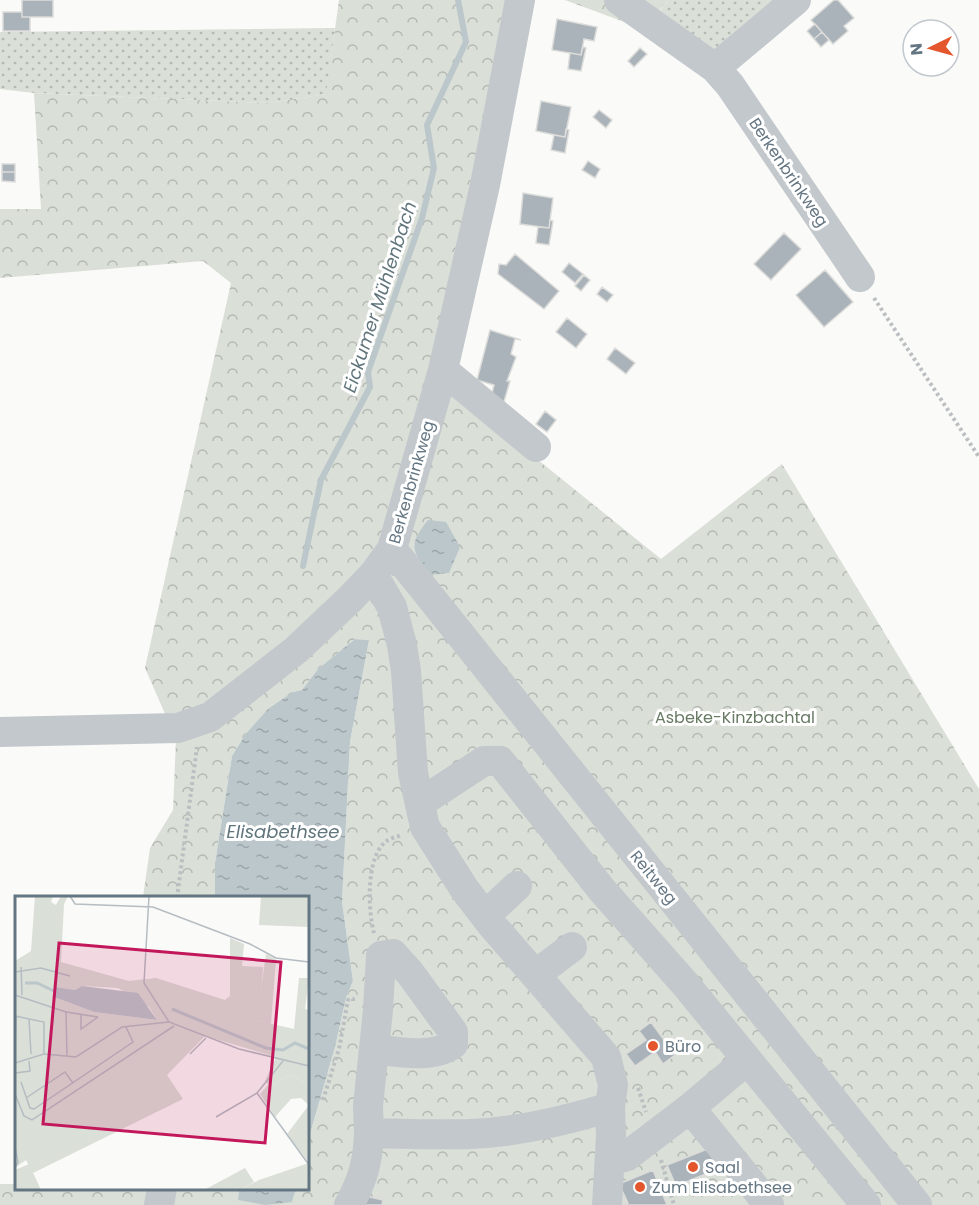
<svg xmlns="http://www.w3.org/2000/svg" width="979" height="1205" font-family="Poppins,sans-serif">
<defs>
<pattern id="grass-dots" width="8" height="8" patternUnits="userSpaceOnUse" patternTransform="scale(1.5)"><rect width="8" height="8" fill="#dadfd7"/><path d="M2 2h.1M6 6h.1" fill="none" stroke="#b4b9b4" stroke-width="1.8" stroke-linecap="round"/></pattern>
<pattern id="forest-crowns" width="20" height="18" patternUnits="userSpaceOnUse" patternTransform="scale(1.5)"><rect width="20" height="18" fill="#dadfd7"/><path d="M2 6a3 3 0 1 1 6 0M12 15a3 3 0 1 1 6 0" fill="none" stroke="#b4b9b4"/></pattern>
<pattern id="water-ripples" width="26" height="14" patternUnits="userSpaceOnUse" patternTransform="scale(1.5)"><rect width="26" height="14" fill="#bbc7cb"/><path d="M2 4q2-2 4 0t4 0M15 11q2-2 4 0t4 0" fill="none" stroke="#9ca6aa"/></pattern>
</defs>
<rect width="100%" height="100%" fill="#fafaf8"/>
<path fill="url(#grass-dots)" d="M669,0H784L718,53L660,11Z
M335,28L327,94L269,103L34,93L0,89V32Z"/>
<path fill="url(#forest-crowns)" d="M339,0H508L450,389L661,559L782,464L979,789V1205H0V1184H16V1188L239,1189L238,1200L292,1202L296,1189L308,1188V1141L335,1047L346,998L353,981L342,902L350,742L369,640L355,639L318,669L302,690L293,692L245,735L232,756L215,863V897H143L150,848L173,810L176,739L145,668L231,283L203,261L0,278V209H41L34,93L269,103L326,94Z
M565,0H669L643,29Z"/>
<path fill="url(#water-ripples)" d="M428,520L446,522L460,547L449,573L429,575C412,550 408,545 428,520Z
M355,639L369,640L350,742L342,902L353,981L346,998L335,1047L308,1141V898L215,897V863L232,756L245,735L268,709L293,692L302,690L318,669Z
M239,1189V1188L296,1189L292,1202L265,1205L238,1200Z"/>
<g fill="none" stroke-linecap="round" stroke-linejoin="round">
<path stroke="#bbc7cb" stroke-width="6" d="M303,566L321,480L370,387L368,372L422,218L434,168L427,125L466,42L458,0"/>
</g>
<path fill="#aab3b9" stroke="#dcdcda" stroke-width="1.5" d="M22,0H53V17H22Z
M834,0H838L854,18L844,26L848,31L833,44L811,20Z
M3,12H22V17H30V31H3Z
M557,19L597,27L594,41L584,39L581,55L552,50Z
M815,24L822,32L814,39L807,31Z
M822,32L829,40L821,47L814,39Z
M583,47L586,48L581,71L568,69L570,53L581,55Z
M640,48L647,54L634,67L628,61Z
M541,101L571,107L565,137L536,131Z
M599,110L612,120L606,128L593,117Z
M566,129L569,130L565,153L551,150L554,135L565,137Z
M588,161L600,169L595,178L582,170Z
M2,164H15V172H2Z
M2,172H15V182L2,181Z
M523,193L553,198L549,228L520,224Z
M550,220L553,221L549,245L536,243L538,227L549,228Z
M784,233L801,249L771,280L754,264Z
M515,254L559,291L544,309L498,274L499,264L506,265Z
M569,263L583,274L575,283L562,272Z
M825,270L853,302L824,327L796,295Z
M584,275L590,280L581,291L575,286Z
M602,287L613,295L607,302L597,294Z
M567,318L587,334L576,348L556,332Z
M490,330L521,340L515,339L511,354L516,357L507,381H510L503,405L490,401L494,385L477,380Z
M615,348L635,363L626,374L607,359Z
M545,411L556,420L547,432L536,424Z
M651,1022L675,1055L663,1064L655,1052L635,1066L626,1054L646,1040L639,1031Z
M710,1148L718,1169L676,1186L667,1165Z
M653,1170L667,1205H623L628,1203L619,1184Z
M361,1195L383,1200L382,1205H358Z"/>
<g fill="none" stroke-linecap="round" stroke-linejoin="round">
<path stroke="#bbbfc2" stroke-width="4" stroke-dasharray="3 3" stroke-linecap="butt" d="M874,298L979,457
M177,898L197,747
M374,933C368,911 365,854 388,840C391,838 397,837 401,835
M638,1088L646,1112
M323,1100L339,1049L348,1000L353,999V1001
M661,1160L674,1205"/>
<path stroke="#c3c8cc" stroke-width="30" d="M619,0L715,68L730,85L860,277
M715,68L796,0
M443,370L536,447
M392,549L917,1205
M373,575L392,607L402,645L406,671L413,773L425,827L465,890L492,925L606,1057L613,1085L610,1107L611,1136L607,1205
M0,732L178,728L210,717L296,650L350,599L373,575L392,549L443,370L485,185L520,0
M420,803L484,761H500L602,890L686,985L866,1205
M485,916L517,886
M535,975L572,947
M374,1049C398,1052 433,1059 453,1044V1032L410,973L393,954L381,956L378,1010L368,1106L369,1133C403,1134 437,1135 470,1134C518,1132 565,1121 610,1107
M747,1060L690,1108L769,1205
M610,1161L627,1156L690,1108
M159,1205L162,1188
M349,1205C363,1180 368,1161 369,1133"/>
</g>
<g fill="#e4572e" stroke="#fff" stroke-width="2">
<circle cx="653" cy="1046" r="6"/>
<circle cx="693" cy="1167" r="6"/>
<circle cx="640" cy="1187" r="6"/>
</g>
<g text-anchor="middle" stroke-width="6" stroke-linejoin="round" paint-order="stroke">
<g font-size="16" fill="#657683" stroke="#fff">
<text transform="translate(789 172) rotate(56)" y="6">Berkenbrinkweg</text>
<text transform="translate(411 482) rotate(-74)" y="6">Berkenbrinkweg</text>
<text transform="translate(654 877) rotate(51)" y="6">Reitweg</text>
</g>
<g font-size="16" fill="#687a64" stroke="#fff">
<text x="735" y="723">Asbeke-Kinzbachtal</text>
</g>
<g font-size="16" fill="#657683" stroke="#fff" text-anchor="start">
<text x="665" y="1052">Büro</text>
<text x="705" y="1173">Saal</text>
<text x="652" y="1193">Zum Elisabethsee</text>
</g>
<g font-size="18" font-style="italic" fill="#60757c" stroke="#fff">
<text transform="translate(380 297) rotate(-72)" y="6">Eickumer Mühlenbach</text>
<text x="283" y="838">Elisabethsee</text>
</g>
</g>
<g transform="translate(15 896)">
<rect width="294" height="294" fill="#fafaf8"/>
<path d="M251,58L261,63L256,128L244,125L243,114ZM273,179L294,188V267L272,238L294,209L286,202L276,203L260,221L245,198L254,188L256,191ZM14,268L26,294H0V274ZM230,272L239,286L225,294H189Z" fill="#dadfd7"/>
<path d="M20,0H38L36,6L41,9L46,0H53L49,8L46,66L114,85L141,82L210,104L215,100V42L229,48L227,70L248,71L244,125L279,133L284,82H294L290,113L294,114V188L273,179L256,191L250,185L261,161L190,140L152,179L168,203L18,277L11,264L0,272V65L16,55ZM67,90L103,92L134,111L142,124L79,116L39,101L41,91L60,94ZM246,0H294V31L244,29ZM294,267V294H225L244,284Z" fill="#dadfd7" fill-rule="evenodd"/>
<path d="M67,90L123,97L142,124L79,116L39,101L41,91L60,94Z" fill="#bbc7cb"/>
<path fill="none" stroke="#bbc7cb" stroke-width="3" d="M10,87H22L39,95M157,113L251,152L268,154L280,147L294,153"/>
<path fill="none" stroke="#b5bdc2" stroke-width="1.5" d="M55,0L60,8L138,11L235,48L261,62L294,66M134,0L129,87L154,126L224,153L294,170M6,71L7,99M0,76L26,72L55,80M0,99L51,116M66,118V133L83,121M0,120L29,126V158M14,123L16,158M175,158L191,142M0,160L1,120M52,161L51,116L83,121M0,167L29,158L61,161L107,131L154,126M0,177L15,175L14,165M6,186L15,212L19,213L118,146L111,131M242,197L294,269M0,198L9,220L17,224L159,130M11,202L50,176L58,187M201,221L242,197L268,165M0,251L3,266L0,271"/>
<path fill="#c2185b" fill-opacity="0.15" stroke="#c2185b" stroke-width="3" d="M44,47L266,66L250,247L28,228Z"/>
<rect width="294" height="294" fill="none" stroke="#657683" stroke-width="3"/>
</g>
<g transform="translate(931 48) rotate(265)"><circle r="28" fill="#ffffff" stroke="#c1c8cd" stroke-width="1.5"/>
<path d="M0-4.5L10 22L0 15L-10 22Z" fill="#e4572e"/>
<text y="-9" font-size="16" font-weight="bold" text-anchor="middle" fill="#657683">N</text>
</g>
</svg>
